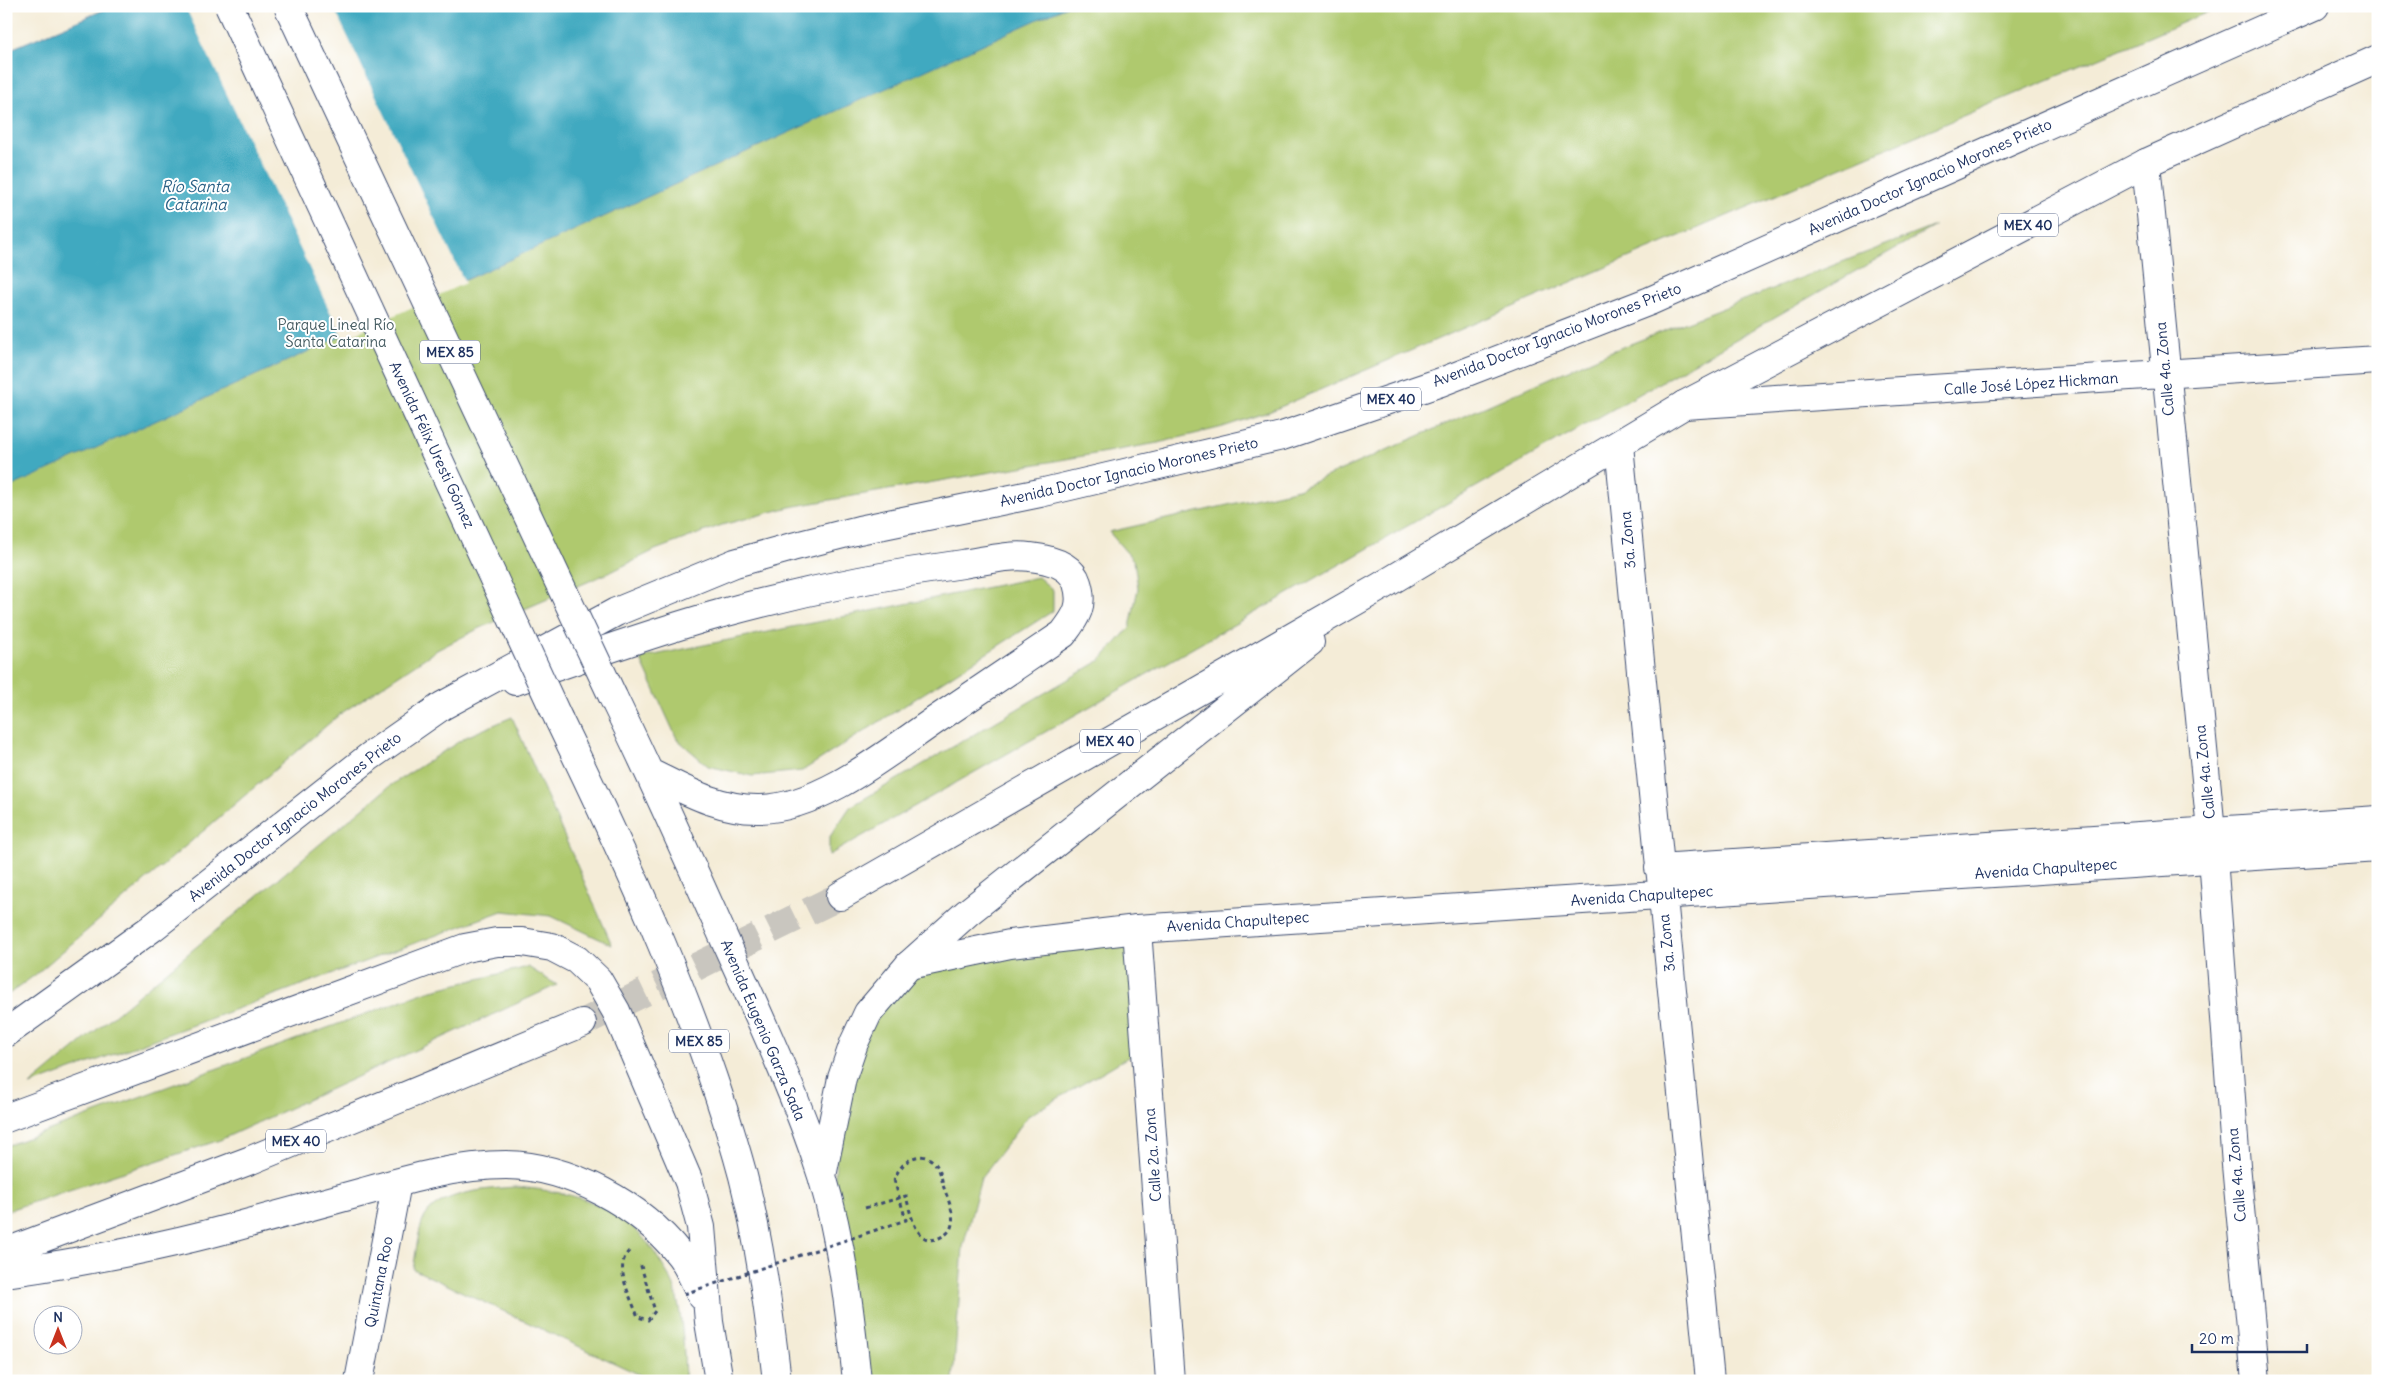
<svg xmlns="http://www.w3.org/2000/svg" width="2384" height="1387" font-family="Delius,sans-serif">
<rect width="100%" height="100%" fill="#fff"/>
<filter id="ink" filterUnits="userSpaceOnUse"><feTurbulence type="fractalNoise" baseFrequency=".02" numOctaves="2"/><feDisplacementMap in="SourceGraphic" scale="10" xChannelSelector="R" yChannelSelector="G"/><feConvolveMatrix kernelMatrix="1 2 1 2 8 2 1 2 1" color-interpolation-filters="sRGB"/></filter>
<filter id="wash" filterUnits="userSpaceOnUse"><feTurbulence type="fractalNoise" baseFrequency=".0096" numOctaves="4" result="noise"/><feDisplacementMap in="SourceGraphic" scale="20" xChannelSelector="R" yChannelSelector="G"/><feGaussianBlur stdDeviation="1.12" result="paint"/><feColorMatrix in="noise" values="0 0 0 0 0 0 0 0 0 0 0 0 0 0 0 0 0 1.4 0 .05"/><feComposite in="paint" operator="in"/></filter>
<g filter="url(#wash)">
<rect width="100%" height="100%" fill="#f4ecd7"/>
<path fill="#afc96e" stroke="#657c66" d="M168,6H2222C1905,141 1587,274 1271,411L1223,427L1158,443L790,507L722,525L655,550L613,571L478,629L437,650L340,714L35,975L6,996V77Z
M1935,226L829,855V838L850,807L1101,660L1130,627L1138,588L1134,561L1109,532L1298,489L1607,353Z
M1038,577L1053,590V611L802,771L752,776L708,766L677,739L640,658Z
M512,717L612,945L551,916L502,911L30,1085L391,785L466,737Z
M1137,929L1145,1047L1028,1116L981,1178L963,1247L953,1381H857L832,1218L842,1078L909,965Z
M528,967L557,985L220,1140L6,1211V1146L428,991Z
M516,1187C577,1192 629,1206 661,1263C665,1270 671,1278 674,1286C683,1317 684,1349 685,1381H653L413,1269C416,1254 417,1237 422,1223C433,1191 488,1189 516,1187Z"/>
<path fill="#40a9c0" stroke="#2e6c8f" d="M113,6H1067L6,489V51Z"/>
<path fill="#f4ecd7" d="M185,6H333L465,283L343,339Z"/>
</g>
<g filter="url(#ink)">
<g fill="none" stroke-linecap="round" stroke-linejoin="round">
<path stroke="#c9c6bf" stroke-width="28" stroke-dasharray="28 14" stroke-linecap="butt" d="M582,1023L840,896"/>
<defs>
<path id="minor" d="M2146,163L2211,831L2236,1165L2256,1381
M1684,405L2378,360
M1137,929L1170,1381
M359,1381L397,1183"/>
<path id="major" d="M1619,445L1710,1381
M1659,868L2378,820
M909,965L1010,944L1137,929L2378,848"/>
<path id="highway" d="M515,681C582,658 650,633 719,614C799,592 881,575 963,564C984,561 1009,554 1030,557C1048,559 1071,564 1077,583C1084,605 1077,616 1063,634C1020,663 977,692 934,721C886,754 820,808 760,809C719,810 685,790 650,773
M613,697C653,779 690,862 727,945C761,1020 797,1097 822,1176C842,1242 850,1312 857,1381
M559,720C630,867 700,1017 743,1176C760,1243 769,1312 777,1381
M840,896L1380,587L1684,405L2146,163L2378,59
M6,1033L152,928L369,757L442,706L616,612L735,563L792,547L859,530L1040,493L1282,436L1441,382L1650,301L2315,6
M6,1118L465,948L497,942H522L552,947L577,960L598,980L616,1011L689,1182L701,1227L709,1322L719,1381
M822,1176L842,1078L854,1043L868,1013L909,965L967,913L1310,642
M6,1252L251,1160L582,1023
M6,1273C82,1262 157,1248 231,1228C275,1216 319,1204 363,1192C409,1179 458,1165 506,1165C570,1166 641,1205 680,1255C689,1267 695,1283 702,1296"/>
</defs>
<use href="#minor" stroke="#3c4b70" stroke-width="30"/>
<use href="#major" stroke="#3c4b70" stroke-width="30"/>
<use href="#highway" stroke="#3c4b70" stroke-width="30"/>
<path stroke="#3c4b70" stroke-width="3" stroke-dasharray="4 4" stroke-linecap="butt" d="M865,1208L906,1196C910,1211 916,1248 939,1238C962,1229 950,1205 944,1188C942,1182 941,1172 937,1166C922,1145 900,1162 894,1180
M629,1251C613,1268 631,1297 638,1317L648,1320L655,1311L640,1263"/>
<use href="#minor" stroke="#fff" stroke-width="28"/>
<use href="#major" stroke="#fff" stroke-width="28"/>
<use href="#highway" stroke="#fff" stroke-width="28"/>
<defs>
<path id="highway-bridge" d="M229,6L559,720
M288,6L613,697"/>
</defs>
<use href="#highway-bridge" stroke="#3c4b70" stroke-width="30" stroke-linecap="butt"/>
<path stroke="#3c4b70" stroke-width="3" stroke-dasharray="4 4" stroke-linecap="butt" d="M684,1294L906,1220L894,1180"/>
<use href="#highway-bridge" stroke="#fff" stroke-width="28"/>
</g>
</g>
<g text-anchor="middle" stroke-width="4" stroke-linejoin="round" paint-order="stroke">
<g fill="#fff" stroke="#5f6d8e" stroke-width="1">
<rect x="1998" y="213.5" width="60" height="23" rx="4"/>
<rect x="420" y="340.5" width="60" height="23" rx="4"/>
<rect x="1361" y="387.5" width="60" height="23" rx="4"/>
<rect x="1080" y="729.5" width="60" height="23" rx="4"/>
<rect x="669" y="1029.5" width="60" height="23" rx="4"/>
<rect x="266" y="1129.5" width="60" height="23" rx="4"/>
</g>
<g font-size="14" font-weight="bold" fill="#1b2f5e">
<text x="2028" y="230">MEX 40</text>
<text x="450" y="357">MEX 85</text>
<text x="1391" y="404">MEX 40</text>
<text x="1110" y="746">MEX 40</text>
<text x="699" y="1046">MEX 85</text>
<text x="296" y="1146">MEX 40</text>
</g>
<g font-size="15" fill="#1b2f5e" stroke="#fff">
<text transform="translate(1930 177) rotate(-24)" y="5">Avenida Doctor Ignacio Morones Prieto</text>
<text transform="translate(1557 335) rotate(-21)" y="5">Avenida Doctor Ignacio Morones Prieto</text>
<text transform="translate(2165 369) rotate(-95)" y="5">Calle 4a. Zona</text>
<text transform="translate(2031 384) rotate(-4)" y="5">Calle José López Hickman</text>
<text transform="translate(432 445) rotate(65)" y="5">Avenida Félix Uresti Gómez</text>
<text transform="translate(1129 472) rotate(-13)" y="5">Avenida Doctor Ignacio Morones Prieto</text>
<text transform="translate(1628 540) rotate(-95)" y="5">3a. Zona</text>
<text transform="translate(2205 772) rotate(-96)" y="5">Calle 4a. Zona</text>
<text transform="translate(295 817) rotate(-38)" y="5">Avenida Doctor Ignacio Morones Prieto</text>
<text transform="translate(2046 869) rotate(-4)" y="5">Avenida Chapultepec</text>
<text transform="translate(1642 896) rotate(-4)" y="5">Avenida Chapultepec</text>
<text transform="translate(1238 922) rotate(-4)" y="5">Avenida Chapultepec</text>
<text transform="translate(1667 943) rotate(-96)" y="5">3a. Zona</text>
<text transform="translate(763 1030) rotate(67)" y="5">Avenida Eugenio Garza Sada</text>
<text transform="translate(1153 1155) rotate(-94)" y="5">Calle 2a. Zona</text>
<text transform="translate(2237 1175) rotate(-95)" y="5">Calle 4a. Zona</text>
<text transform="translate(379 1282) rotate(-79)" y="5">Quintana Roo</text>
</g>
<g font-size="15" fill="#475d63" stroke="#fff">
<text x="336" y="330">Parque Lineal Río<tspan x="336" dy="17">Santa Catarina</tspan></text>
</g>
<g font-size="16" font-style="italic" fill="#2a6085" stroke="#fff">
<text x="195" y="192">Río Santa<tspan x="195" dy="18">Catarina</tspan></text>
</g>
</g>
<rect width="2384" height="1387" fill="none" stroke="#fff" stroke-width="25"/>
<g transform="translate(58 1330)"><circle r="24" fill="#ffffff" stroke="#a4acbf"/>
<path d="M0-4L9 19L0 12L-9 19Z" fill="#c8321e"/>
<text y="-8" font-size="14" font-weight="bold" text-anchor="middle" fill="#1b2f5e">N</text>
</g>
<path d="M2192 1344v8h115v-8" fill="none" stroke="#1b2f5e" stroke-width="2.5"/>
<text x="2199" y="1344" font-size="15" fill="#1b2f5e" stroke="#ffffff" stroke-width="4" paint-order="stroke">20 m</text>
</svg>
